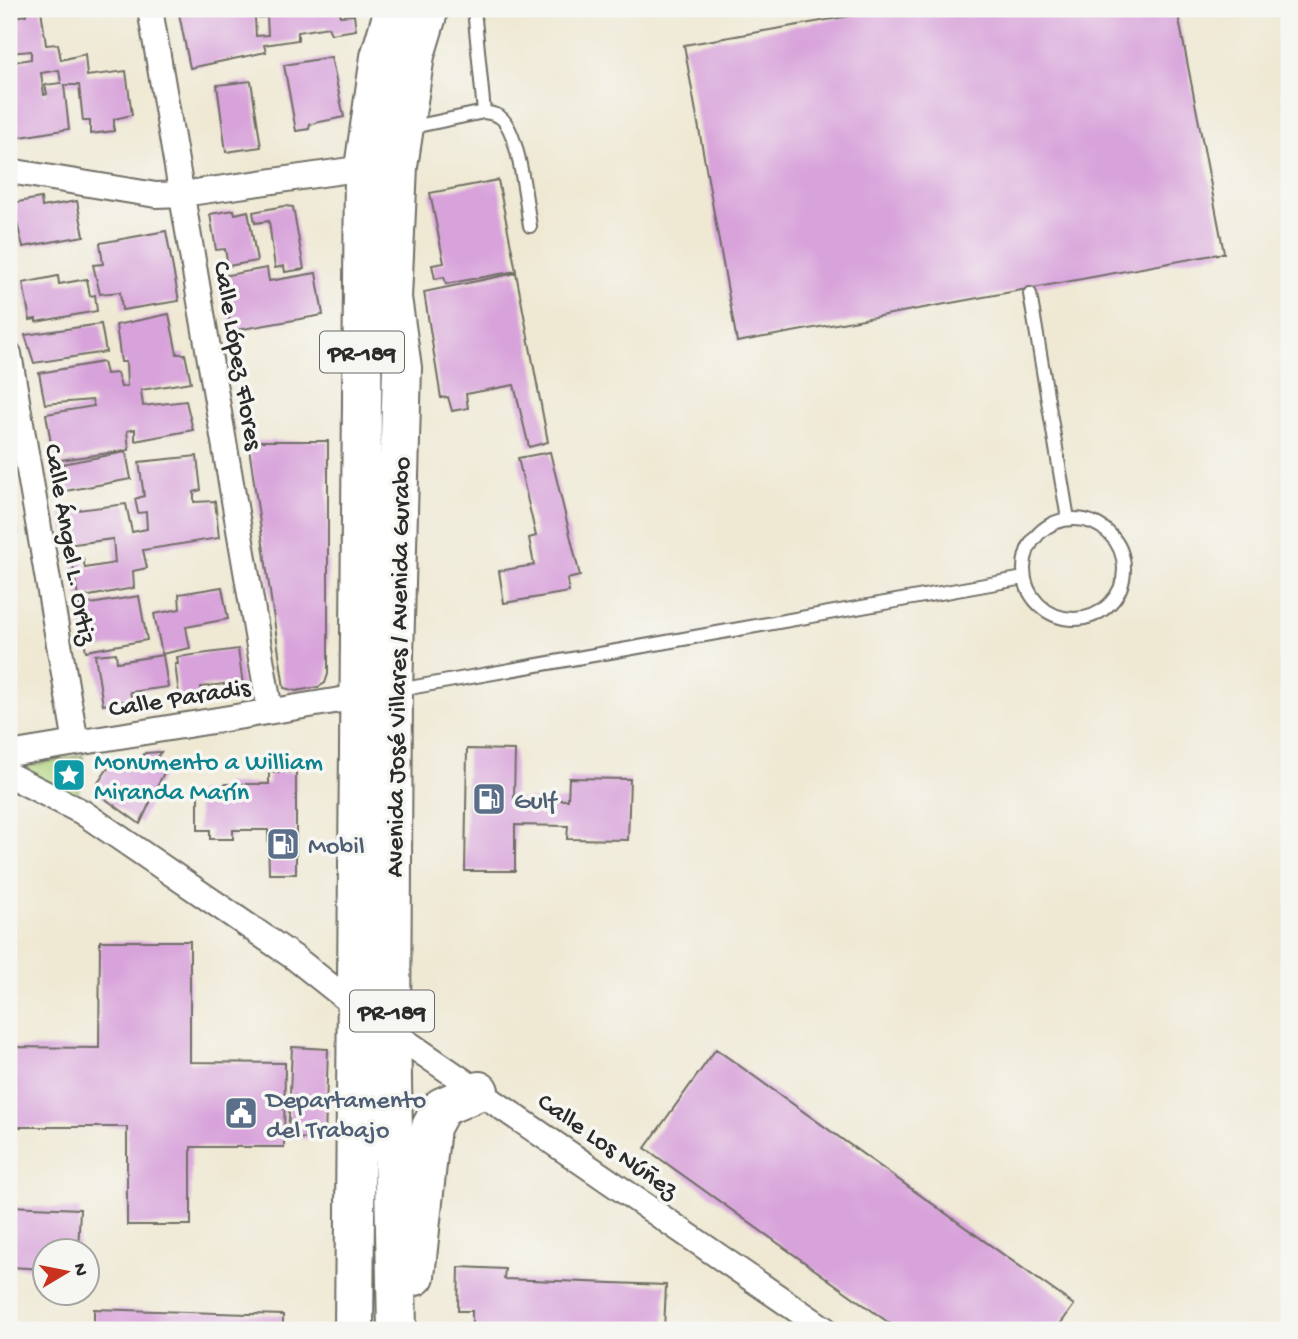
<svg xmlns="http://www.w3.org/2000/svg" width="1298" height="1339" font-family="'Gochi Hand',sans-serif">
<rect width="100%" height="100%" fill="#f6f6f2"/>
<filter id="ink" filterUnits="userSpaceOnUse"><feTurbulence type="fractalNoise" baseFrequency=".0143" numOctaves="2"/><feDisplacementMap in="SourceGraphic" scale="14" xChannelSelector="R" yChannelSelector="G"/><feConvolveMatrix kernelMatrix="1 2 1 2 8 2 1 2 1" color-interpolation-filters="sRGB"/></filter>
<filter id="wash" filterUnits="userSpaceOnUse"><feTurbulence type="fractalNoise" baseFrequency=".00686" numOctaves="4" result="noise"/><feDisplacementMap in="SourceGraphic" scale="28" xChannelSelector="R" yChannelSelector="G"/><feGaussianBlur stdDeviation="1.57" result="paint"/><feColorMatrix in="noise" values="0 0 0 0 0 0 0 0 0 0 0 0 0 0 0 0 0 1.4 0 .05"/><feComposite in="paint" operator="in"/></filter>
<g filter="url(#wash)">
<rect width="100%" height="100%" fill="#efe9d4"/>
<path fill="#afd37d" stroke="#6d7f54" stroke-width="2" d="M83,755L77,796L9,769Z"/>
<g id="blocks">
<path fill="#d8a3da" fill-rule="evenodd" d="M9,9H41L46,45L58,44L61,60L85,54L87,76L126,71L132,115L114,119V131L90,134V121H83L79,85H64L69,129L9,139V63L31,59V51L9,53V18L26,15V11L9,13ZM59,70L61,83L45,85L47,94L44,95L41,73Z
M178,9H340V16L354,15L356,30L331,34L328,27L298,32V40L264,45L266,52L190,68ZM267,17L268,35L256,36L255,18Z
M890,9H1177L1224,253L737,342L684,45Z
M331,57L344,117L310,124L309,129L296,131L284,65Z
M251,81L261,147L226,152L217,85Z
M498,180L516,271L446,284L444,277L435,279L432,265L444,263L430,193Z
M41,198L42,207L77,201L84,236L23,247L12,203Z
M284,206L293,207L304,269L285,272L284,266L275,268L269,221L255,223L253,212Z
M234,210L235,214L248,211L257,261L228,266L225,249L216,250L210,214Z
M166,231L179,301L122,310L120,292L100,294L93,265L103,264L100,243Z
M267,268L269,281L316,273L323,315L231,331L222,276Z
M516,273L548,442L529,447L514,385L466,394L468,408L452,411L448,397L441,398L424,292Z
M58,276L59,284L87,279L90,296L95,295L97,311L36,322V319L30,320L23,283Z
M169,314L177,354H185L191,382L141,390L143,406L186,401L193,430L135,441V429L127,431L129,450L54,461L46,414L94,406L92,400L45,404L39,373L103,362L106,374L117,373L121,387L127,386L126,362H121L116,325Z
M101,324L106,352L34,363L25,335Z
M248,441H328V674L325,683L318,687L296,691L284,688Z
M126,452L131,479L60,492L56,465Z
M550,452L580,576L567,579L569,592L504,603L499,571L534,565L529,538L536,536L518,458Z
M197,456L201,490L194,492V502L215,501L219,538L143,550L147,568L133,571L134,588L78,598L72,559L83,558L85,568L115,563L113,539L67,545L61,512L126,504L132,532L147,529L146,512L138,513L135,499L144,496L139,462Z
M9,499L17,532L9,533Z
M222,587L228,619L186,627L190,648L162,654L154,614L180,609L179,594Z
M139,596L147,640L86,651L78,606Z
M238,649L244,692L225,695L224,684L201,687L202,699L180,702L175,664H178L177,657Z
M116,653L117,662L163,655L168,687L130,692L132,700L103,705L95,655Z
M467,749L515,750L514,799L568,800L569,778L630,779L628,840L567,839L568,826L515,825V871H465Z
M161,752L156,758L167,766L140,824L93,790L115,758L126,765L130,757L139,761L145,753Z
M269,772H296V874H269L268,830H233V839H210V830H198V791H225V784H269Z
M100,941H190V1062L285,1063L284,1147H191V1225H127V1127H9V1047L99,1048Z
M292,1047L328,1049L325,1139L288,1138Z
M716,1049L1074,1305L1056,1330H899L645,1148Z
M9,1206L80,1209L78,1252H46V1269L9,1267Z
M459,1267L505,1269L504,1279L666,1285L664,1330H472V1311H458Z
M94,1309L283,1315V1330H94Z"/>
</g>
</g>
<g filter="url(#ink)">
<use href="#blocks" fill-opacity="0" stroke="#706e66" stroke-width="2"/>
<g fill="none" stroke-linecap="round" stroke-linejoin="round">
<defs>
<path id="service" d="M484,112C489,113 496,114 500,117C519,130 526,203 530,226
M408,128L484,112L474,9
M1030,294L1068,519
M1024 569a50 50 0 1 1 100 0a50 50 0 1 1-100 0Z
M398,690L1024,578"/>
<path id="minor" d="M150,9L270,711
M9,171L156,195L182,194L364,168
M9,354L76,743
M9,754L359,697
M9,775L82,812L295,958L363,1012L826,1330"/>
<path id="primary" d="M415,1276L431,1127L442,1107L479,1091
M354,1330L364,168L380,57L394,9
M397,1330L391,1031L393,691L402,368L392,298L398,166L415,55L429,9"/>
</defs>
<use href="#service" stroke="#706e66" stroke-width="16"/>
<use href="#minor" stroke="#706e66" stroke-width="28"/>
<use href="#primary" stroke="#706e66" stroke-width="42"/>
<use href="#service" stroke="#fff" stroke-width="12"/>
<use href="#minor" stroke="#fff" stroke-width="24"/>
<use href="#primary" stroke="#fff" stroke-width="38"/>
</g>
</g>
<defs>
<symbol id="sight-square" viewBox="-11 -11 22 22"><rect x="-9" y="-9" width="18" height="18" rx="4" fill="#0f9aa8" stroke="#f6f6f2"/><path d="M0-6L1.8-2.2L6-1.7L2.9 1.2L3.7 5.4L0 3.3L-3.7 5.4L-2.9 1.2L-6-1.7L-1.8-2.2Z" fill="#fff"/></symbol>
<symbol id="fuel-square" viewBox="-11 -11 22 22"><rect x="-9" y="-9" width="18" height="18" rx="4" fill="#5c6f8a" stroke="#f6f6f2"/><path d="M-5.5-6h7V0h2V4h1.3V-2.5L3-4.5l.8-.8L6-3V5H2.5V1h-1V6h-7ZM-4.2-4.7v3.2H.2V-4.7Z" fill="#fff"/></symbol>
<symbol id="civic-square" viewBox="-11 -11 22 22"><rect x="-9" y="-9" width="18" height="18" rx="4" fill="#5c6f8a" stroke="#f6f6f2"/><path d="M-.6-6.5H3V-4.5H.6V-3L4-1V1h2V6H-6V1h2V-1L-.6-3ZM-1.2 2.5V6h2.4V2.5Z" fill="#fff"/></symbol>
</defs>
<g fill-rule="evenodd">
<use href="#sight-square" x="50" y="756" width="38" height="38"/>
<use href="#fuel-square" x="470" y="780" width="38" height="38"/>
<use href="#fuel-square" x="264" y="825" width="38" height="38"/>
<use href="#civic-square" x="222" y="1094" width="38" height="38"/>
</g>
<g text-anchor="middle" stroke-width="7" stroke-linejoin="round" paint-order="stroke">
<g fill="#f6f6f2" stroke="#686867" stroke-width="2">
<rect x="320" y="331.5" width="84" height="41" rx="5"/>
<rect x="350" y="990.5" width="84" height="41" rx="5"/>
</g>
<g font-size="24" font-weight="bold" fill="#2b2b2b">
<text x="362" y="360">PR-189</text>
<text x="392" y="1019">PR-189</text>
</g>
<g font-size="26" fill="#2b2b2b" stroke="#f6f6f2">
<text transform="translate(240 355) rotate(80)" y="9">Calle López Flores</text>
<text transform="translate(72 544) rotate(80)" y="9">Calle Ángel L. Ortiz</text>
<text transform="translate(396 667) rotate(-89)" y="9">Avenida José Villares / Avenida Gurabo</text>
<text transform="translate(179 696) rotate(-9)" y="9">Calle Paradis</text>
<text transform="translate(609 1144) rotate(35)" y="9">Calle Los Núñez</text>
</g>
<g font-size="26" fill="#0d838f" stroke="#f6f6f2" text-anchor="start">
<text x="94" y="769">Monumento a William<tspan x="94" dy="30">Miranda Marín</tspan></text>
</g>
<g font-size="26" fill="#4e5e75" stroke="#f6f6f2" text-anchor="start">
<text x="514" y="808">Gulf</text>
<text x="308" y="853">Mobil</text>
<text x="266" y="1107">Departamento<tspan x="266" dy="30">del Trabajo</tspan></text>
</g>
</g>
<rect width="1298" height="1339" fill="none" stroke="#f6f6f2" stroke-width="35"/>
<g transform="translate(66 1272) rotate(80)"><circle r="33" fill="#f6f6f2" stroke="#a5a5a2" stroke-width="2"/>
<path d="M0-5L12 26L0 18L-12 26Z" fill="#c8321e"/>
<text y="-10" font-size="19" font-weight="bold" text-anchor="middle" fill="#2b2b2b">N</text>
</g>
</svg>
